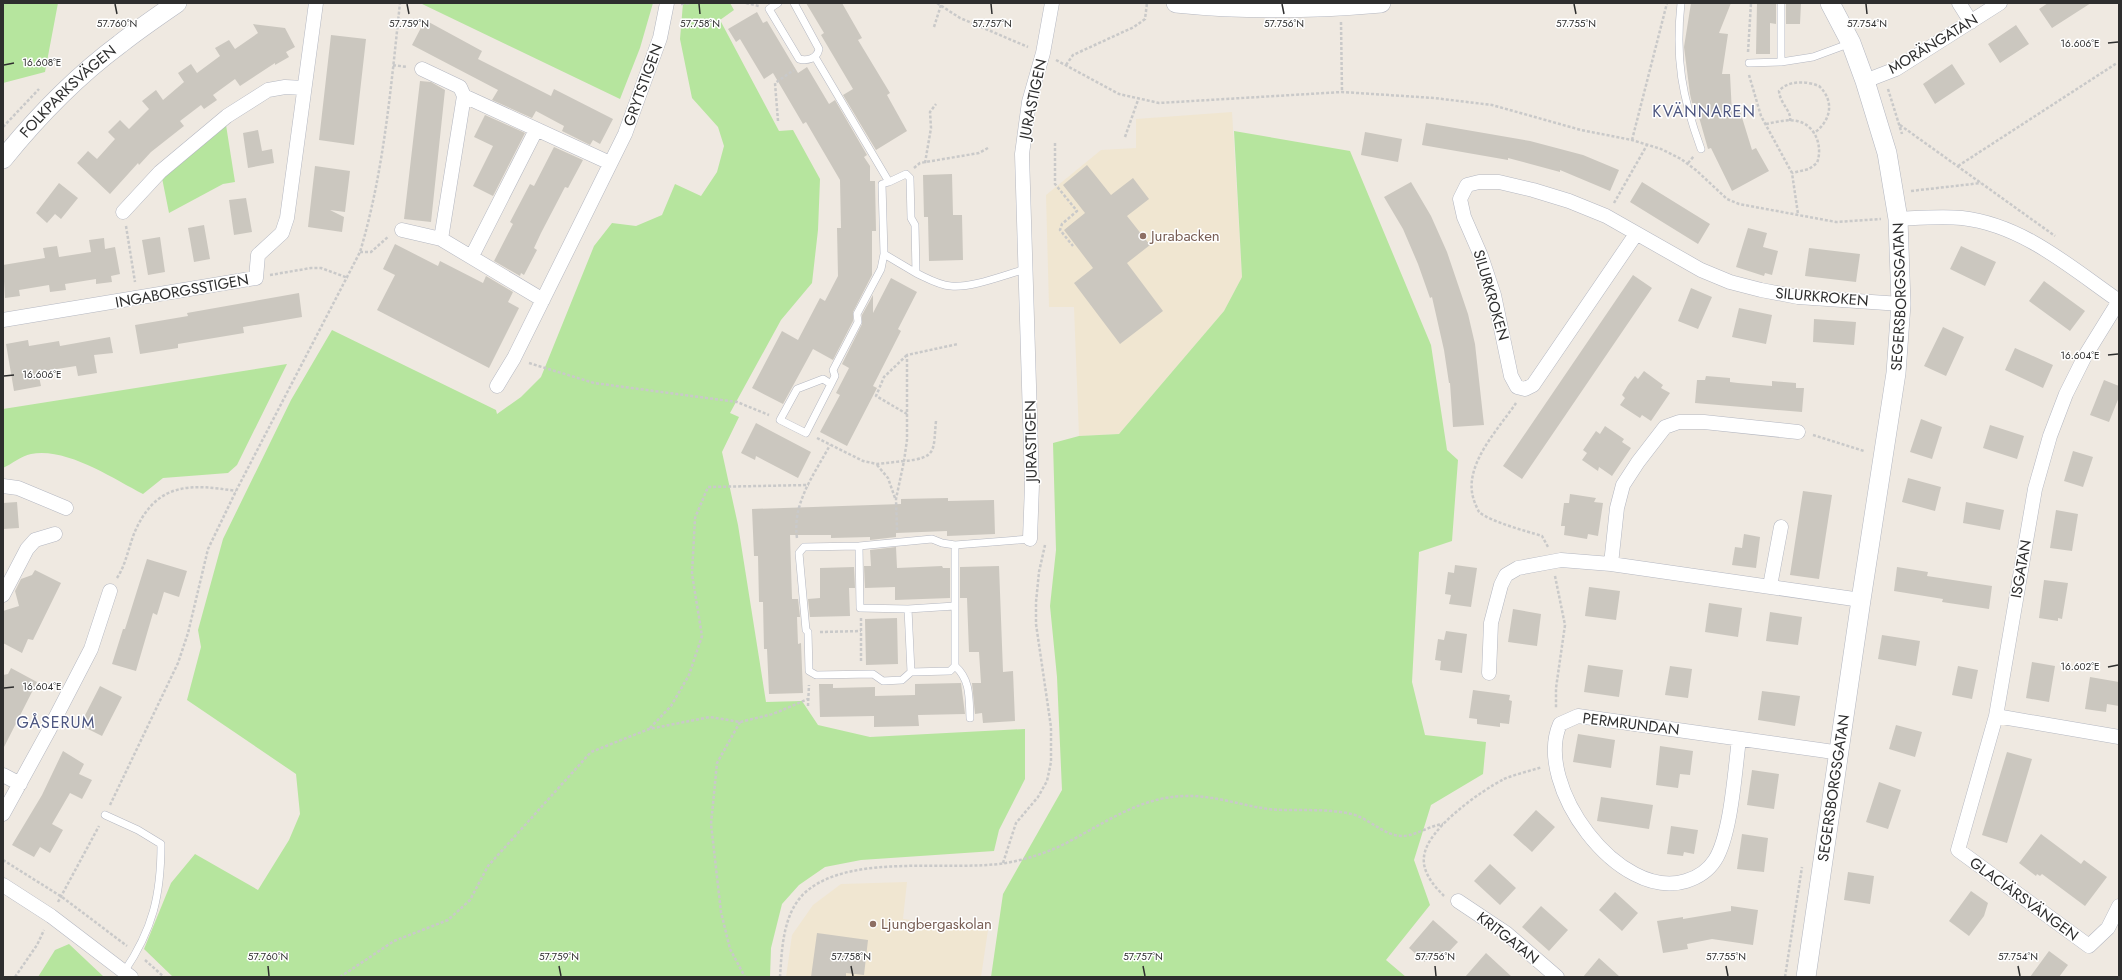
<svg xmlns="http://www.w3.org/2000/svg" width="2122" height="980" font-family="Jost,sans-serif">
<rect width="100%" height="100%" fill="#efe9e1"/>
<path fill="#f0e6d1" d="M1232,112L1242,277L1224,311L1119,434L1079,436L1074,307H1049L1046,195L1101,150L1136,148V119Z
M907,882L903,919L988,930L981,977H786L792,935L813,905L841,884Z"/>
<path fill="#b6e59e" d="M3,3H58L45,72L3,83Z
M420,3H653L640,48L620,99Z
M683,3H730L734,10L720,20L779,131L793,130L820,179L818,230L812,283L781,320L730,413L739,417L722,452L738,525L766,702L802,701L818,725L870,737L1025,729V779L999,830L994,851L861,860L825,867L799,885L782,904L771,948L770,977H173L144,949L171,883L195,854L258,890L289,840L300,814L296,774L187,700L201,647L198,630L223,539L291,400L332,330L496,410L497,414L521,397L541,377L594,246L612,223L636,226L662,215L675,184L701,196L717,172L724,146L718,127L692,98L680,39Z
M226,125L235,182L223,184L169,213L162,178Z
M1234,131L1350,151L1431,345L1447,450L1458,460L1452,541L1419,552L1412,682L1425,735L1486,742L1483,774L1431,805L1414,860L1430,905L1386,960L1406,977H991L1003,894L1062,790L1057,677L1050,606L1056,550L1053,443L1079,436L1119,434L1224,311L1242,277Z
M287,364L237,465L228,473L163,478L143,494C112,478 66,447 31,454C21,456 12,464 3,468V409Z
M69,944L104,977H38L55,950Z"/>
<path fill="#cbc7bf" d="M806,3H842L862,38L858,40L890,93L887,95L907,131L876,150L843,95L853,89L821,35L824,33Z
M1691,3H1731L1719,33L1728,34L1722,74H1730L1732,114L1740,111L1752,150L1756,148L1769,171L1732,191L1711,148L1708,149L1695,103H1692L1690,94L1684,47Z
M1757,3H1776V24L1770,23V54H1756Z
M1786,3H1801L1800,24H1786Z
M2048,3H2091L2052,28L2039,9Z
M757,12L763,23L767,21L798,73L807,67L829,104L835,100L867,155L864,157L870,166V181H875L876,231H872V275L853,312V321L833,360L813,349L783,404L752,388L782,331L798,340L820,298L825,301L838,276L837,228H841L840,180L806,122L803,124L773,73L764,79L740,39L736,42L728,29Z
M425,20L482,51L478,59L551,96L554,89L613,119L600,144L593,140L590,145L562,131L564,126L536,111L532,118L492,100L498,90L412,45Z
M253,24L285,28L295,47L286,52L289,57L275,65V63L240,86L235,79L213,95L217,100L204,109L201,105L180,121L184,126L151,152L139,165L138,163L110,194L77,163L88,151L97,159L115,139L108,132L120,120L129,129L149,109L142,101L156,90L163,100L184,82L178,73L191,64L197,73L220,56L215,48L229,40L235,49L258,33Z
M2016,25L2029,44L2000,63L1988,44Z
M331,35L366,39L354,145L319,140Z
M1952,64L1965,84L1935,104L1923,84Z
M420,81L431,82L445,90L431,222L404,219Z
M485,115L525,133L493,196L473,186L493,146L474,137Z
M1426,123L1530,141L1583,155L1619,170L1610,191L1560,170V172L1508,158V160L1422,145Z
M258,130L262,151L272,149L274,163L248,168L243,133Z
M1365,132L1402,139L1398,162L1361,155Z
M554,147L583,160L568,188L565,187L541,233L534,248L537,250L524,275L521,273L520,276L494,261L513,224L510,222L530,184L534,186Z
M1087,165L1111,195L1133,178L1149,199L1127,216L1150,245L1127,263L1163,311L1120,344L1074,283L1093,268L1064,230L1085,213L1063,185Z
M315,166L350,171L345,212L330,210L344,217L342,232L308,227Z
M952,174L953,215H962L963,260L929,261L928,217H924L923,175Z
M1411,182L1431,216L1447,252L1468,314L1475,344L1484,425L1453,427L1450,383H1449L1444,350L1432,297L1430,298L1418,264L1403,229L1384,197Z
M1642,182L1710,224L1698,244L1630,202Z
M59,183L78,198L61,219L55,214L47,223L36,213Z
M246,198L252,232L234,235L229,200Z
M204,225L210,259L194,262L188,228Z
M1748,228L1767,233L1763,247L1778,251L1772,275L1765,273L1764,276L1736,267Z
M160,237L165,272L148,275L142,240Z
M104,238L105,249L115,247L120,274L111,276L112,282L96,284V279L65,284L66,290L50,292L49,285L19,290L20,296L5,298L3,265L45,258L43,248L57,246L59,257L91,252L89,240Z
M395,244L438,266L440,261L483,283L486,276L513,292L508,302L519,308L489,368L377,310L395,275L383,269Z
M1961,246L1996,262L1985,286L1950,269Z
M1809,248L1860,254L1856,282L1805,276Z
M1633,275L1652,288L1522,479L1503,466Z
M891,278L917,292L898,329L901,331L873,386L877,388L847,446L820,432L840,395L836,393L849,368L842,364L862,324V315L873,295V313Z
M2044,281L2085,311L2070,331L2029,301Z
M1691,288L1712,297L1698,329L1678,321Z
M299,293L302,317L243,327L244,333L178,344V348L140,354L135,325L188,316L187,313Z
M1739,308L1772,315L1766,344L1732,337Z
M1814,319L1856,322L1854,345L1813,342Z
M1943,327L1964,337L1946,376L1924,366Z
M110,337L113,353L94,355L97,373L78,376L76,366L38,372L41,386L14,391L6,344L28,340L29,346L59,341L60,346Z
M2015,348L2053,365L2043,388L2005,370Z
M1644,371L1663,385L1661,388L1670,393L1651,421L1642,415L1640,418L1620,405L1625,398L1622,395L1628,385L1635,376L1638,379Z
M1706,376L1730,378V382L1738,383L1772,386V381L1796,383V388H1804L1802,412L1695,403L1697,380H1705Z
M2104,380L2119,386V397L2109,422L2090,415Z
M1921,419L1942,427L1932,459L1910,452Z
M756,423L811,452L798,478L756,456L755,460L741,453Z
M1990,425L2024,436L2017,459L1983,448Z
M1605,426L1624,439L1622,442L1631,448L1612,476L1599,467L1598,471L1582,460L1587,453L1583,450L1596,431L1600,434Z
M2073,451L2093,457L2083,487L2064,481Z
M1908,478L1941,487L1935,511L1902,502Z
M1803,491L1832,495L1819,579L1790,575Z
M1570,494L1596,498L1594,502L1603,503L1598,536L1588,534L1587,539L1564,535L1565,526H1561L1564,503H1569Z
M948,498V501L994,500L995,534L947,536V531L896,533V537L870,540V537L831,538V535H790L792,599H798L800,617H797L798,644L801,643L803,693L769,694L767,649H764L763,602H759L758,556H754L752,509L901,504V499Z
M17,502L19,528L3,529V503Z
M1966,502L2004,510L2000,530L1963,523Z
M2056,510L2078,514L2072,551L2050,548Z
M1744,534L1760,537L1756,568L1732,565L1735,547L1742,548Z
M896,547L897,568L942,566L943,568H950V598L895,600V587L865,588L864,566H871L870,550Z
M147,559L187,571L179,597L164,592L157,615L153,613L136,671L112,664L123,629H125Z
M1455,565L1477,568L1471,607L1449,604L1451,595L1445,594L1448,572L1454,573Z
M999,566L1003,672L1013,671L1015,721L983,723L982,713L975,714L972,683H981L979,652H969L967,598H960V567Z
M854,567L855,588H849L850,616L810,617L808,599L820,598V568Z
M1897,567L1928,572L1927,576L1992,586L1989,609L1942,602L1943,599L1894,591Z
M35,570L61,583L33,640L28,639L22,653L3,643V611L19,606L15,591L21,579L32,575Z
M2044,580L2068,583L2062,619L2058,618V621L2039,618Z
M1589,587L1620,591L1616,620L1585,616Z
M1709,603L1742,608L1738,637L1705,632Z
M1513,609L1541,614L1537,646L1508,642Z
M1770,612L1802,617L1798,645L1766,641Z
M897,618L898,664L866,665L865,619Z
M1446,631L1467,634L1462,673L1440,670L1441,661L1435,660L1438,639L1444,640Z
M1882,635L1920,641L1916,666L1878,659Z
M2032,662L2055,666L2049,702L2026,698Z
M1588,665L1623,670L1619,697L1584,692Z
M1670,666L1692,669L1688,698L1665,695Z
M1958,666L1978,670L1972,699L1952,695Z
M11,668L37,682L3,749V675L8,674Z
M2090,677L2119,682V706L2107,704L2106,712L2085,709Z
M961,683L965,714L918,715L919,726L874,727V716L820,717L819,684H833V688L875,687V696L915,695V684Z
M100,686L122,697L102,736L80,725Z
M1473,690L1510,695L1509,700L1512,701L1509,724L1500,723V727L1477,724V719L1469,718Z
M1762,691L1800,696L1795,726L1758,720Z
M1896,725L1922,732L1915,757L1889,749Z
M1578,734L1615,740L1611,768L1573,762Z
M1660,746L1693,751L1690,775L1680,774L1678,788L1656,785Z
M63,751L84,764L79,774L92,780L82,799L70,793L52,824L63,830L50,853L40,847L34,857L12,845L42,795Z
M2007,752L2032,759L2007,843L1982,835Z
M1752,770L1779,774L1774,809L1747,805Z
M1879,782L1901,790L1888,829L1866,822Z
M1601,797L1653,805L1649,829L1597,821Z
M1536,810L1555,827L1532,852L1513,835Z
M1671,826L1698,830L1694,854L1684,852L1683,856L1667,854Z
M1742,834L1768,838L1764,872L1737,869Z
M2041,834L2081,864L2084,860L2107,877L2085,906L2042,874L2040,876L2037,874L2036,876L2019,863Z
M1490,864L1516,888L1500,905L1474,881Z
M1848,872L1874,876L1870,904L1844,900Z
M1971,891L1988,903L1984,916L1969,936L1949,921Z
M1615,892L1638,913L1622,931L1599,910Z
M1541,906L1568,930L1549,951L1522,927Z
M1731,906L1758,910L1753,945L1712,939L1687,944L1688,949L1663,953L1657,921L1683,917V919L1731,911Z
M1433,920L1458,942L1442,959L1434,952L1425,962L1409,948Z
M817,933L868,940L864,975L846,973V977H811Z
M2049,951L2068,965L2059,977H2030Z
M1486,953L1512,977H1465Z
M1599,958L1620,977H1583Z"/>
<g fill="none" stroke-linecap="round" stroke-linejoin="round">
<defs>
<path id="lane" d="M778,3L769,9L799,59C807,61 817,59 819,49L794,3
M1681,3C1675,59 1682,97 1701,149
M1781,3V62L1813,57L1851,43
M815,57L889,182L906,174L910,178L911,218L915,225L916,273C927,278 938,285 951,286C972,288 1004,275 1026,269
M1749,63L1781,62
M889,182L882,184L884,254L916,273
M831,384L806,433L780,420L797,389L823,379L831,384L835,376L833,370L858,322L857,314L881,269L884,254
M955,545V666L950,671L911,672L902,680L883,681L873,674L816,675L809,671L808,632L806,630L799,553L804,547L859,546L932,539L942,543L955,545L1030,539
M859,546L860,608L908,609L955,606
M908,609L911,672
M955,666C971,680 969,699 970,718
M105,815L138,830L161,844C161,895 153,929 124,972"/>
<path id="street" d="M1959,3L1971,22
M422,69L460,87L464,96
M1865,81L1896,69L2000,3
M123,212L160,172L227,116L268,90L285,87L304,88
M1898,219C1919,218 1941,216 1962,218C2023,225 2070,267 2119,301
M402,230L441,239
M1636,234L1533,385L1525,389L1517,387L1511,376L1494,295L1481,256L1464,217L1460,199L1467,185L1479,182H1499L1533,190L1569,201L1606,216L1701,270L1730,282L1761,290L1798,297L1901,304
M472,256L536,130
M543,300L441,239L464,96L610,163
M2119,301L2085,356L2066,394L2050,436L2035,489L1996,716L1958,850L2089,946L2108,928L2119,906
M3,320L256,278L258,255L282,233L287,218L316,3
M497,386L514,358L625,134L660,38L667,3
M3,486L18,488L66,508
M1030,539L1032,485L1022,154L1029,102L1043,53L1052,3
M1611,564L1617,508L1623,485L1638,462L1665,427L1679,422H1704L1798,432
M1770,586L1781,527
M3,595L27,549L35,540L55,534
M1489,673L1491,623L1501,585L1506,575L1518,568L1561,560L1611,564L1861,600
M1996,716L2119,737
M1739,739C1735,770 1731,835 1715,860C1708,871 1699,877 1686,881C1619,902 1533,785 1560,724L1578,716L1820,750L1840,753
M3,775L20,784
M3,814L48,732L91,649L110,591
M3,885L51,916L131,977
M1458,901L1506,933L1557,977"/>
<g id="secondary">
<path d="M1176,3C1244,10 1313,9 1381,3"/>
<path id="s1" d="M3,159C37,117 77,76 120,44C139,29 158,16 177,3"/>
<path id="s2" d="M1806,977L1861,600L1896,373L1901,304L1898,219L1887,153L1865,81L1851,43L1830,3"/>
</g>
</defs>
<use href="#lane" stroke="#b4b7c1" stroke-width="8"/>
<use href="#street" stroke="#b4b7c1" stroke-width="15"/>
<use href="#secondary" stroke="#b4b7c1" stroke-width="20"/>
<path stroke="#c9c9c9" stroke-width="2.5" stroke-dasharray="3 2" stroke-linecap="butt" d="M746,3L759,6
M937,3L960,18L1028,47
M681,4L692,3
M1341,22L1342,92
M934,27L941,5
M1748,52L1751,3
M1056,60L1119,94L1159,103L1342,92L1434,98L1492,105L1581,130L1632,140L1661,149L1681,159L1697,171L1727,199L1739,204L1836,222L1881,219
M393,65L407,67
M1066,65L1073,55L1134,27L1145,19L1147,3
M1749,75L1761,116L1792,173L1798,214
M1888,89L1902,134
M778,121L775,83L794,70
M1790,121C1792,111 1780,104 1779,91C1788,80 1807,81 1819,86C1835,101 1831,121 1814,133
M1766,124C1776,122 1787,119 1797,121C1816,125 1823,147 1817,163L1809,169L1792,173
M1900,125L2055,236
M3,127L39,89
M1125,137L1138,100
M1632,140L1667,3
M1055,143V184L1077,211L1062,224L1060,230L1073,246
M925,163L931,128L930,112L936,104
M1688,163L1694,156
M1958,166L2117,63
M914,168L920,163L979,153L988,148
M1911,191L1981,183
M1614,203L1647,145
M126,226L135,282
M360,252H371L389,236
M270,275L311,268H321L348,278
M529,363L594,383L737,402L769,415
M1516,403C1498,430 1460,468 1475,503C1476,506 1478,510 1479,512C1491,522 1526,531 1542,536L1548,547
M907,414L876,396L884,377L907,355
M936,421C933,450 938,458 904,461L907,440V355L958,344
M1813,435L1864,451
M817,438L863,461L877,464L904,461L896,499L897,530
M877,465L888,478L895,498
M797,538C792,503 814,475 830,445
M1555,576L1565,625L1556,688V709
M117,578C127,563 129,543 137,527C159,482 192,484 236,491
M861,618V663
M820,632L861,631
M808,706L809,685
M740,722L717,763L711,824L721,912L730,949L745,977
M650,728L671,706L689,675L702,636L692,574L695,518L708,487L809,485
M110,805L178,663L188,633L208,549L236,491L360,252C384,172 391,86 400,3
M3,860L62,897L127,946
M1003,863L1016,823L1038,797L1047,781L1051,762V727L1036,624V602L1039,572L1045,545
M1444,896C1434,886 1422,872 1424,857C1426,829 1481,791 1504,779C1516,774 1530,771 1542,767
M58,902L99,826
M145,960L164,977
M15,977L37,945L44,930
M340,977L394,941L448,920L470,900L488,866L591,752L649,729L710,717L740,722L773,714L808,699
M780,977C782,947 783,910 808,890C855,853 949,872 1006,863C1028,859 1050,852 1070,841C1108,821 1141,797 1185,796C1213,795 1240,805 1268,809C1296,812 1327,807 1355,815C1370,820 1383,834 1400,836C1414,837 1428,826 1443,824
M1785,977L1802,867"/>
<use href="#lane" stroke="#fff" stroke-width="7"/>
<use href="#street" stroke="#fff" stroke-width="14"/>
<use href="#secondary" stroke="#fff" stroke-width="19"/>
</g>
<path fill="none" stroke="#2e2e2e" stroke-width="1.5" d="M115,4L117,14M407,4L409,14M699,4L700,14M991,4L992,14M1282,4L1284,14M1574,4L1576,14M1866,4L1867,14M2108,43L2118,42M4,65L14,63M2108,355L2118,354M4,376L14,375M2108,667L2118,665M4,688L14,687M268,966L269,976M559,966L561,976M851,966L853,976M1143,966L1145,976M1435,966L1436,976M1726,966L1728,976M2018,966L2020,976"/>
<g fill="#8d6e63" stroke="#fff" stroke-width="1.5">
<circle cx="1143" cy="236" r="4"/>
<circle cx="873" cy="924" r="4"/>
</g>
<g text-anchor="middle" stroke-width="3" stroke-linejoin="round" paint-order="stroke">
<g font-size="15" fill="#2e2e2e" stroke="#fff">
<text transform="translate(1933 44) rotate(-31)" y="5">MORÄNGATAN</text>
<text transform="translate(643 85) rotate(-70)" y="5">GRYTSTIGEN</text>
<text dy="5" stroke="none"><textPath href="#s1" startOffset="94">FOLKPARKSVÄGEN</textPath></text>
<text transform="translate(1033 99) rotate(-78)" y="5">JURASTIGEN</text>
<text transform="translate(182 291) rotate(-10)" y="5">INGABORGSSTIGEN</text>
<text transform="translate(1491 295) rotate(74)" y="5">SILURKROKEN</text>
<text transform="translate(1822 297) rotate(5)" y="5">SILURKROKEN</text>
<text dy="5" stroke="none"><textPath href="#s2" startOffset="687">SEGERSBORGSGATAN</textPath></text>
<text transform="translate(1031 441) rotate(-91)" y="5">JURASTIGEN</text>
<text transform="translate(2021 569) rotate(-80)" y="5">ISGATAN</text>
<text transform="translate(1631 724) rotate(7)" y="5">PERMRUNDAN</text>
<text dy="5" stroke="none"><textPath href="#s2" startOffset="191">SEGERSBORGSGATAN</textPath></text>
<text transform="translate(2024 899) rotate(36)" y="5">GLACIÄRSVÄNGEN</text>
<text transform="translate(1508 938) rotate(38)" y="5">KRITGATAN</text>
</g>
<g font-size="15" fill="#785e54" stroke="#fff" text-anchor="start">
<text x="1151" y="241">Jurabacken</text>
<text x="881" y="929">Ljungbergaskolan</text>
</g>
<g font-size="16" letter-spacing="1" fill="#4d5680" stroke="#fff">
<text x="1704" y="117">KVÄNNAREN</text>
<text x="56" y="728">GÅSERUM</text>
</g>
</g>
<g font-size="10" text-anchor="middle" fill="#2e2e2e" stroke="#fff" stroke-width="3" stroke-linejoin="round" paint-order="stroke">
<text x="117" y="27">57.760°N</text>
<text x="409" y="27">57.759°N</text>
<text x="700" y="27">57.758°N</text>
<text x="992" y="27">57.757°N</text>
<text x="1284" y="27">57.756°N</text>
<text x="1576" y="27">57.755°N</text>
<text x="1867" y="27">57.754°N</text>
<text x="2080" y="47">16.606°E</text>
<text x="42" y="66">16.608°E</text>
<text x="2080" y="359">16.604°E</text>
<text x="42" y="378">16.606°E</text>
<text x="2080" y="670">16.602°E</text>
<text x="42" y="690">16.604°E</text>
<text x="268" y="960">57.760°N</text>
<text x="559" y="960">57.759°N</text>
<text x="851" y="960">57.758°N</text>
<text x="1143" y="960">57.757°N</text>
<text x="1435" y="960">57.756°N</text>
<text x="1726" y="960">57.755°N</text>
<text x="2018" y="960">57.754°N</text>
</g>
<rect width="2122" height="980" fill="none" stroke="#2e2e2e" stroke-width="8"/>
</svg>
